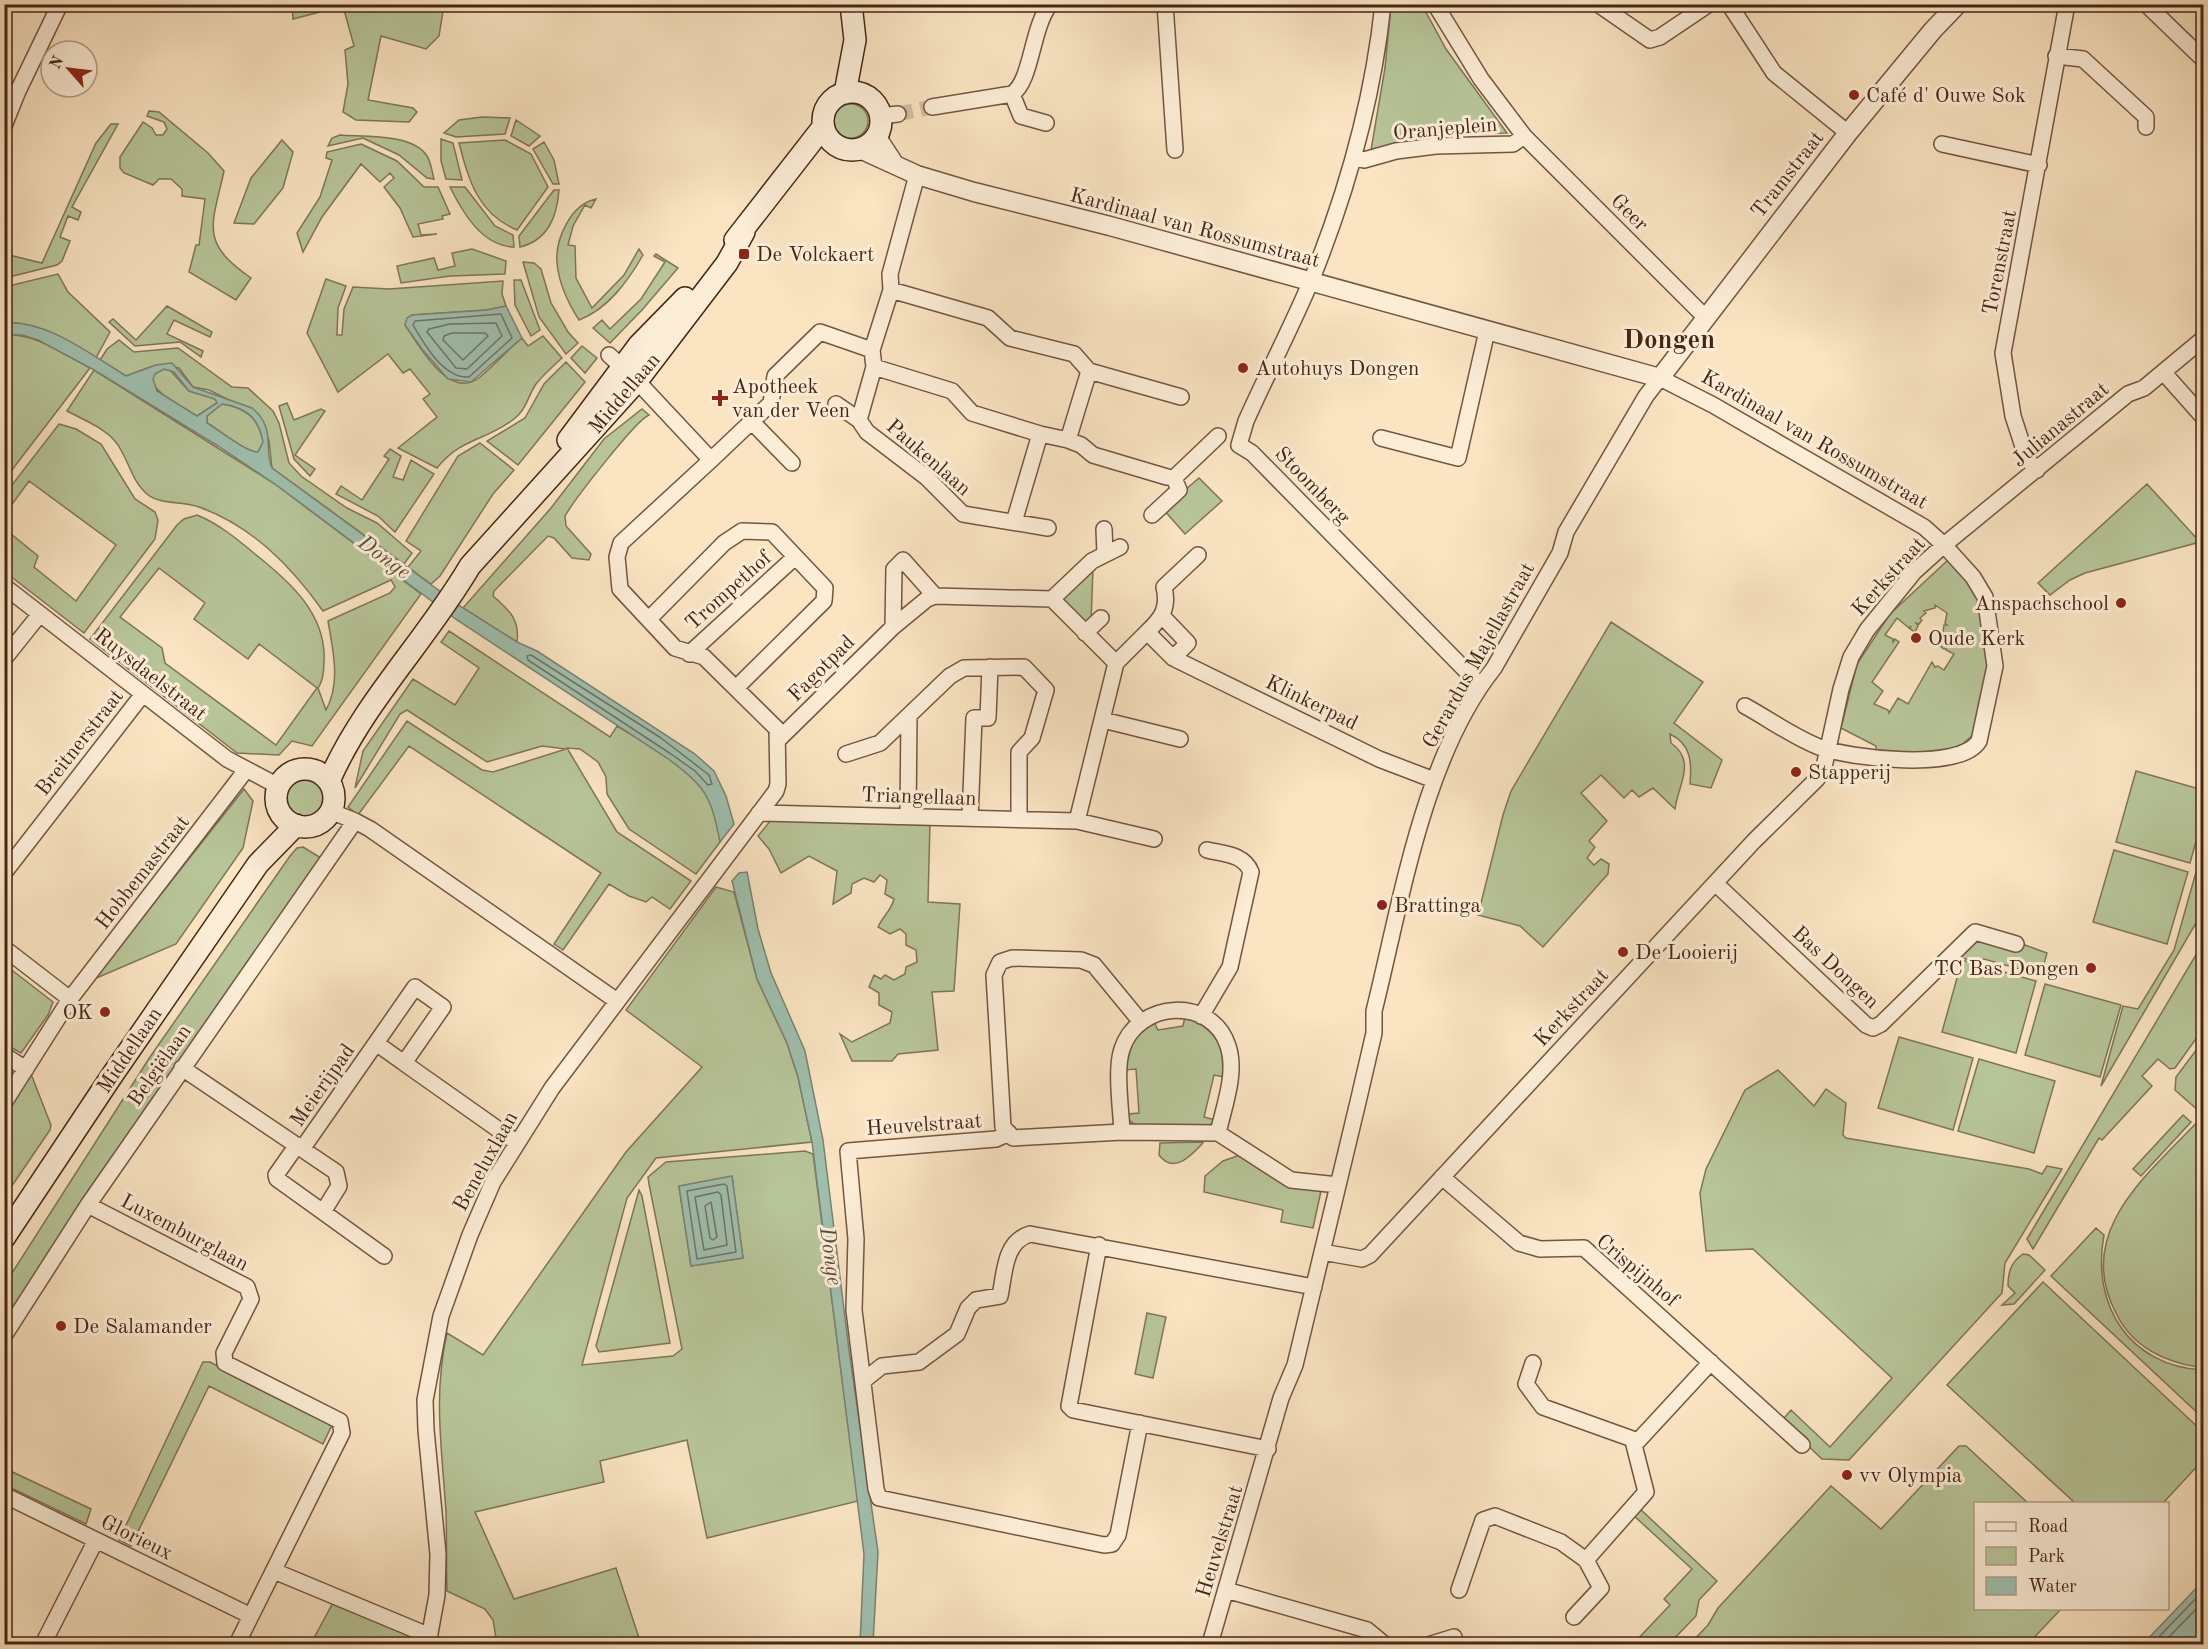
<svg xmlns="http://www.w3.org/2000/svg" width="2208" height="1649" font-family="'Old Standard TT',serif">
<rect width="100%" height="100%" fill="#fae4c2"/>
<filter id="stains"><feTurbulence type="fractalNoise" baseFrequency=".00333" numOctaves="4"/><feColorMatrix values="0 0 0 0 .2 0 0 0 0 .09 0 0 0 0 .02 0 0 0 .5 -.17"/></filter>
<radialGradient id="worn" r=".72"><stop offset=".6" stop-color="#630" stop-opacity="0"/><stop offset="1" stop-color="#630" stop-opacity=".3"/></radialGradient>
<path fill="#b7c599" stroke="#7f7558" stroke-width="1.5" fill-rule="evenodd" d="M292,5H444L439,36L426,49L381,36L368,100L413,108L417,112L409,122L356,120L343,112L348,84L345,50L354,46L343,6L293,19Z
M1391,5H1422L1446,49L1507,133L1437,134L1371,150L1385,68Z
M834 121a17 17 0 1 1 34 0a17 17 0 1 1-34 0Z
M149,111L159,112L208,153L224,171C212,226 199,242 251,278L236,300L189,272L196,245H199L205,199L182,196V189L171,179H159L153,185L124,173L120,168V157L143,122L152,128L156,135H163L167,129L164,122L147,116Z
M482,117L510,118L505,134L456,137L444,133L459,120Z
M516,120L540,136L529,146L511,136Z
M111,124H118L72,207L81,212L78,220L68,216L60,237L70,241L62,261L57,265L5,278V254L42,263L96,143Z
M340,135C362,137 413,133 427,156C431,162 432,172 434,179L427,178L399,155L363,138L328,146L332,138Z
M441,139L453,143L462,180L446,179L441,161Z
M282,140L293,152L283,188L254,224L234,223L251,178Z
M505,140L531,154L548,187L517,230C478,214 469,181 459,143Z
M544,142L554,160L559,184H553L533,149Z
M361,144L397,161L424,187H438L450,214L442,216L443,219L418,224L421,235L437,234L413,237L400,208L384,187L394,178L390,173L380,182L361,164L322,217L303,252L297,233L320,197L332,160L326,158L327,152Z
M450,187H465L495,226L513,235L514,247C482,246 463,213 450,187Z
M554,190H559C557,217 548,240 520,247L519,236Z
M596,199L591,208L585,205L573,226L568,245L575,246L576,278L592,308L624,275L639,249L643,255C628,281 608,309 579,320C568,303 559,284 557,263C555,239 571,204 596,199Z
M472,249L506,261L505,274L450,276L401,283L397,266L434,258L438,270L455,266L452,253Z
M656,254L678,268L642,310L610,343L593,328L602,320L610,329L641,299L665,262L654,256Z
M523,262L534,263L541,269L551,303L568,332L578,343L566,354L539,317Z
M58,274L68,292L110,332L96,358C67,342 39,321 5,323L4,287Z
M326,279L346,286L338,308L337,335H342L344,309L353,287L389,289L503,281L502,294L506,306L487,310L412,315L405,325C419,345 449,402 480,377C495,365 507,350 522,338L528,346L543,336L562,358C553,366 543,375 536,384C528,396 526,410 514,419C486,441 462,437 437,468L398,448L437,417L423,399L430,394L410,369L403,373L388,354L338,392L307,333Z
M514,280H521L540,330L531,336L515,305Z
M167,306L212,332L210,337L174,320L167,334L203,351L201,357L180,342L135,346L109,322L113,319L136,340Z
M5,335C36,333 63,354 90,368L5,479Z
M119,340L134,352L178,348L232,387L248,388L273,411L279,423L289,463L301,476L347,508L377,523L412,553L404,564L272,468L269,441L259,415L209,390L193,387L179,368L156,365L126,376L100,360L107,349Z
M582,346L597,358L585,373L571,358Z
M566,362L585,382L518,465L487,441L525,418L544,384Z
M169,369L189,391L215,399L217,403L197,416C186,410 148,391 153,377C155,370 163,369 169,369Z
M94,370L275,484L421,594L312,746L292,741L279,755L237,753L90,639L177,525L184,519L197,515C219,524 237,539 255,554C289,581 327,614 324,662C324,671 323,681 318,688L326,710C341,683 333,650 328,621L390,593L395,587L391,580L323,611C291,566 252,526 199,507C183,501 160,505 147,494C130,480 128,455 114,440C102,427 82,419 67,411ZM159,568L205,603L194,619L248,659L259,644L317,688L276,745L165,663L162,648L120,617Z
M287,403L294,420L321,409L325,411L295,455L315,469L310,476L294,459L279,406Z
M222,404C246,408 259,418 263,442L258,452C247,453 219,430 207,423V416Z
M642,409L649,415C636,420 574,500 565,516L566,526L591,554L589,560L572,558L554,538L548,536L494,591L493,596C509,610 520,619 517,642L463,608L551,508L604,439Z
M59,424L76,429L101,444L135,499L155,512L158,520L155,539L84,633L5,572V529L38,556L34,567L76,601L116,545L29,481L5,514V494Z
M480,443L514,470L493,494L440,576L431,584L408,567L421,551L406,541L458,456Z
M390,449L401,456L393,477L403,480L411,460L434,474L395,532L378,516L336,494L341,486L362,500L389,459L384,456Z
M1199,478L1222,501L1185,534L1163,509Z
M2147,484L2200,542L2085,573L2070,580L2050,595L2038,583Z
M1948,560L1963,574L1978,600L1991,650L1973,735L1961,745L1947,751L1877,757L1876,746L1841,728L1857,664L1890,614ZM1935,605L1947,613L1945,623L1947,625H1944L1943,632L1941,631L1938,636L1943,640L1940,646L1944,649L1946,647V650L1954,654L1944,670L1938,666L1935,667L1932,662L1908,704L1898,698L1889,713L1888,710L1874,704L1883,691L1872,682L1899,642L1895,639L1893,642V639L1885,635L1897,618L1909,628L1911,626L1910,629L1915,632L1918,626L1916,623L1919,624L1922,620L1920,618L1926,613L1924,611L1935,608Z
M1093,568L1091,623L1086,628L1059,599Z
M1611,622L1703,682L1674,723L1722,760L1711,788L1690,784C1692,762 1691,744 1670,734L1671,743C1697,761 1678,785 1675,809L1653,788L1639,797L1632,790L1624,798L1601,775L1581,793L1607,821L1589,841L1595,847L1587,858L1594,865L1601,859L1609,864L1608,874L1543,947L1520,926L1478,915L1503,815L1511,791Z
M449,631L610,737L617,726C649,746 699,768 713,805C717,817 718,830 720,842L696,874L629,829L607,794L606,777L598,762L580,749L567,748L617,832L691,881L670,909L652,897L646,902L629,896L609,884L563,950L554,944L601,873L409,746L358,815L348,807L407,721L482,770L493,772L566,749L542,746L487,762L407,710L400,714L355,788L363,751L413,679L455,705L479,668L441,642Z
M2136,771L2203,790V816L2190,863L2116,842Z
M286 798a19 19 0 1 1 38 0a19 19 0 1 1-38 0Z
M244,789L253,801L243,848L176,944L94,979Z
M771,820L930,823L928,902L960,904L954,991L932,992L938,1050L898,1054L892,1061H852L840,1034L852,1042L890,1023L892,1012L879,1005V993L869,987L874,975L881,979L885,975L894,980L905,974L906,967L917,962L916,950L906,945V934L900,929L890,934L878,927C883,916 891,911 894,899L885,894L887,880L880,875L874,882L864,878L852,884L851,893L833,904L837,871L809,856L781,873L769,849L758,836Z
M303,847L321,858L78,1209L5,1321V1284L150,1057L290,856L297,848Z
M2114,850L2188,872L2167,944L2093,922Z
M2202,851L2203,911L2101,1086L2123,1006L2138,1009L2174,950Z
M716,887L734,892L757,979L787,1043L798,1077L812,1142L656,1158L627,1198L582,1365L673,1356L682,1349L649,1184L648,1177L666,1162L805,1151L813,1154L858,1501L707,1538L687,1440L600,1461L604,1482L475,1512L514,1599L616,1568L641,1644H497L493,1620L485,1609L447,1591C446,1565 447,1539 446,1512C442,1449 433,1396 447,1333L483,1355L626,1152L702,1067L626,1010ZM732,1177L743,1258L691,1266L679,1186Z
M1982,938L2019,951L2022,944L2047,953L2041,975L1984,959L1978,962L1958,957L1976,939Z
M2203,943V1029L2175,1068L2170,1069L2158,1059L2142,1076L2152,1086L2102,1140L2099,1138L2033,1249L2027,1239Z
M1962,960L2036,981L2016,1053L1942,1032Z
M4,964L53,1002L48,1015L21,1053L5,1044Z
M2045,984L2121,1005L2100,1077L2025,1055Z
M1185,1016C1213,1028 1227,1045 1225,1077L1214,1075L1204,1117L1215,1120L1207,1128L1136,1125L1128,1120V1114L1139,1113L1136,1069L1125,1070L1133,1038L1153,1020L1158,1030L1183,1026Z
M1899,1037L1973,1058L1953,1130L1878,1108Z
M2203,1041V1109L2200,1112L2175,1090L2176,1077Z
M1979,1059L2055,1081L2034,1153L1958,1131Z
M1778,1070L1814,1106L1826,1089L1846,1103L1843,1135L1846,1138L2029,1169L2042,1174L2047,1166L2062,1169L2005,1263L2002,1293L1849,1460L1822,1459L1784,1423V1418L1791,1410L1830,1447L1892,1378L1753,1249L1706,1251L1700,1193L1706,1169L1745,1090Z
M31,1074L51,1125L50,1130L5,1196V1116Z
M2183,1115L2191,1122L2141,1176L2133,1169Z
M2203,1116L2204,1367H2198C2165,1362 2133,1347 2117,1315C2071,1231 2151,1172 2203,1116Z
M1160,1143L1201,1142L1203,1143C1192,1155 1174,1175 1159,1155Z
M1240,1155L1290,1186L1321,1191L1313,1228L1281,1222L1283,1210L1204,1192L1205,1176L1223,1161Z
M639,1190L642,1196L670,1343L599,1352L596,1346Z
M2096,1228L2104,1235C2091,1305 2129,1366 2203,1370V1418L2051,1276Z
M2023,1254L2029,1255L2045,1270L2014,1304L2002,1305L2015,1293L2008,1286C2008,1272 2011,1262 2023,1254Z
M2043,1282L2203,1432V1460L2163,1503H2075L1947,1385Z
M1147,1313L1166,1317L1153,1378L1135,1374Z
M203,1362H210L332,1425L323,1444L209,1386L131,1546L119,1540Z
M1959,1446H1966L2028,1503L1976,1504V1608L2061,1609L2028,1644H1690L1708,1625L1718,1608L1831,1486L1881,1529Z
M4,1468L91,1509L86,1524L5,1485Z
M1639,1508L1717,1581L1699,1600L1696,1616L1669,1644H1633L1670,1605L1664,1599L1692,1569L1633,1515Z
M334,1601L412,1634L417,1640L416,1644H326L314,1638Z"/>
<path fill="#9fbfae" stroke="#7c8171" stroke-width="1.5" fill-rule="evenodd" d="M506,306L522,338L471,382L448,379L422,349L405,325L407,318L412,315L487,310Z
M5,323C47,320 90,354 126,376L156,365L172,363L193,387L252,408C277,428 263,450 272,468L463,608L517,642L537,651L695,754L714,771L726,796L734,824L720,842C711,796 706,787 667,758L457,620L275,484L218,446L94,370L38,340L22,335H5ZM164,369L174,372L189,391L215,399L217,403L197,416L157,391L153,379L155,374ZM222,404C246,407 259,418 263,442L258,452C247,453 219,430 207,423V416Z
M747,872L758,929L771,973L805,1051L823,1140L849,1350L878,1552L873,1644H860L864,1554L812,1142L798,1077L787,1043L757,979L732,881L739,873Z
M732,1176L743,1258L691,1266L679,1186Z
M2203,1581V1644H2143Z"/>
<g fill="none" stroke-linecap="round" stroke-linejoin="round">
<path stroke="#737262" stroke-width="1.5" d="M501,314L512,338L469,377C444,379 424,344 413,325L415,321Z
M496,323L502,336L467,369L456,368L427,332L429,329L450,324Z
M452,333H485L488,336L463,360L443,340L444,336Z
M531,655L661,738L709,775L712,784L708,785L695,771L671,754L528,660L527,656Z
M724,1184L727,1186L736,1252L697,1259L687,1191Z
M718,1192L721,1195L727,1245L704,1250L695,1197Z
M711,1202L717,1237L713,1240L710,1238L705,1206Z
M2152,1644L2204,1590
M2162,1644L2204,1601"/>
<path stroke="#d6bea0" stroke-width="15" stroke-dasharray="15 8" stroke-linecap="butt" d="M898,114L932,107"/>
<defs>
<path id="minor" d="M1165,4L1175,150
M1383,4C1373,100 1347,192 1311,281C1291,328 1267,374 1246,421L1239,445L1252,453L1480,685
M1598,4L1650,40L1660,37L1709,4
M1729,4L1774,73L1848,133
M2146,4L2204,60
M2056,56L2083,59L2146,117V127
M1012,94L1021,116L1046,123
M932,107L1012,94C1032,81 1031,29 1050,4
M880,116L898,114
M4,126L18,91L60,4
M1524,136L1706,318
M1942,144L2039,165
M1354,158L1364,160L1396,151L1436,146L1513,144L1524,136L1481,79L1435,4
M891,290L890,274L917,175
M872,350L874,367L859,420L867,432L926,477L963,514L1048,528
M874,367L952,391L972,413L1040,434
M2164,373L2204,418
M836,404L859,420
M752,422L792,463
M1381,438L1458,458L1487,331
M1068,440L1081,445L1093,455L1167,477
M711,460L771,403L775,376L820,332L872,350L891,290L988,318L1010,338L1074,354L1089,371L1181,397
M2037,470L2027,459L2013,416L2003,353L2067,4
M1152,515L1179,490L1174,478L1218,436
M1014,522L1040,434L1068,440L1089,371
M1104,529L1105,554
M4,586L227,759L278,786
M1163,617L1188,643L1173,658
M649,619L724,543L742,531L772,532L825,588L824,601L737,687
M893,627L927,599L935,596
M1147,632C1162,618 1169,608 1164,587L1198,555
M1085,633L1101,618
M689,654L795,557
M4,659L40,614
M1116,663L1147,632L1173,658L1379,759L1434,780
M1116,663L1052,599L1092,561L1120,547
M1103,720L1180,739
M778,740L893,627L894,569L903,560L935,596L1052,599
M846,754L880,743L950,676L964,668L1024,667L1046,690L1032,738L1019,752V819
M330,811L355,821
M759,813L1077,821L1154,839
M908,816L909,717
M970,818L974,718H988L990,667
M1077,821L1116,663
M4,873L143,694
M1715,883L1866,1025L1873,1028L1881,1024L1975,932L2016,944
M4,948L70,999
M1201,1016L1230,967L1251,872C1244,854 1224,854 1207,850
M376,1043L415,987L443,1007L404,1063L516,1142
M4,1055L26,1069
M182,1068L336,1172L339,1186L323,1212L277,1179L276,1175L297,1145
M4,1103L70,999L246,770
M1122,1132L1013,1138L1003,1127L994,975L1000,962L1012,958L1081,960L1094,965L1141,1022
M1009,1133L996,1139L848,1151L856,1239L854,1310L876,1489L879,1498L1104,1545L1112,1544L1118,1535L1140,1423
M1218,1133C1224,1106 1237,1073 1228,1046C1212,996 1138,1000 1122,1049C1115,1069 1121,1109 1122,1132L1218,1133L1291,1180L1338,1185
M302,1149L376,1043L404,1063
M1442,1177L1519,1243L1540,1249L1584,1248L1802,1445
M88,1205L247,1287L251,1299L224,1353L225,1363L340,1421L342,1433L237,1644
M323,1212L384,1256
M1099,1245L1069,1406L1073,1410L1268,1449
M1322,1252L1362,1259L1370,1255L1754,841L1817,779L1824,767L1841,689L1851,657L1867,630L1914,572L1944,545L2128,394L2144,388L2204,338
M4,1336L88,1205L355,821L370,829L617,1001
M1533,1363L1526,1384L1543,1407L1638,1441L1711,1362
M863,1381L882,1366L919,1362L957,1334L968,1308L976,1300L1000,1296C1005,1272 1004,1242 1030,1234L1314,1287
M4,1495L251,1616
M274,1571L430,1636
M1226,1590L1367,1630L1384,1644
M1459,1590L1483,1520L1495,1516L1561,1542L1586,1560L1646,1492L1634,1445L1638,1441
M1574,1617L1601,1588L1586,1560
M43,1644L96,1540
M428,1644L437,1595L438,1554L426,1430L425,1400L441,1316L470,1235L493,1182L552,1088L776,791L778,784L777,729L704,657L675,648L620,589L617,557L621,543L711,460L637,381L609,355
M1210,1644L1281,1398L1295,1365L1358,1102L1374,1033V1011C1401,903 1423,757 1494,668L1560,553L1566,532L1646,396L1660,378L1713,405L1924,527L1944,545L1973,577L1985,597L1995,666L1979,741C1960,772 1849,758 1819,747C1793,737 1769,719 1745,706
M1431,1644L1454,1637"/>
<path id="tertiary" d="M876,136L893,162
M860,149L917,175L974,192L1110,226L1660,378L1848,133L1933,30L1958,4"/>
<path id="secondary" d="M823 121a29 29 0 1 1 58 0a29 29 0 1 1-58 0Z
M845,93L855,40L851,4
M735,240L823,127
M568,440L639,345L685,298
M276 798a29 29 0 1 1 58 0a29 29 0 1 1-58 0Z
M329,781C364,701 426,641 470,566L637,381L727,263L744,232
M4,1238L111,1077L258,864L296,825"/>
</defs>
<use href="#minor" stroke="#745541" stroke-width="18"/>
<use href="#tertiary" stroke="#745541" stroke-width="21"/>
<use href="#secondary" stroke="#472516" stroke-width="24"/>
<use href="#minor" stroke="#fcedd7" stroke-width="15"/>
<use href="#tertiary" stroke="#fcedd7" stroke-width="18"/>
<use href="#secondary" stroke="#fcedd7" stroke-width="21"/>
</g>
<g fill="#8f2418" stroke="#fcedd7" stroke-width="2">
<circle cx="1854" cy="95" r="6"/>
<rect x="738" y="248" width="12" height="12" rx="3"/>
<circle cx="1243" cy="368" r="6"/>
<path d="M717 389h6v6h6v6h-6v6h-6v-6h-6v-6h6z"/>
<circle cx="2121" cy="603" r="6"/>
<circle cx="1916" cy="638" r="6"/>
<circle cx="1796" cy="772" r="6"/>
<circle cx="1382" cy="905" r="6"/>
<circle cx="1623" cy="952" r="6"/>
<circle cx="2091" cy="968" r="6"/>
<circle cx="105" cy="1012" r="6"/>
<circle cx="61" cy="1326" r="6"/>
<circle cx="1847" cy="1475" r="6"/>
</g>
<g text-anchor="middle" stroke-width="6" stroke-linejoin="round" paint-order="stroke">
<g font-size="21" fill="#472516" stroke="#fcedd7" text-anchor="start">
<text x="1866" y="102">Café d' Ouwe Sok</text>
<text x="756" y="261">De Volckaert</text>
<text x="1255" y="375">Autohuys Dongen</text>
<text x="732" y="393">Apotheek<tspan x="732" dy="24">van der Veen</tspan></text>
<text x="2109" y="610" text-anchor="end">Anspachschool</text>
<text x="1928" y="645">Oude Kerk</text>
<text x="1808" y="779">Stapperij</text>
<text x="1394" y="912">Brattinga</text>
<text x="1635" y="959">De Looierij</text>
<text x="2079" y="975" text-anchor="end">TC Bas Dongen</text>
<text x="93" y="1019" text-anchor="end">OK</text>
<text x="73" y="1333">De Salamander</text>
<text x="1859" y="1482">vv Olympia</text>
</g>
<g font-size="21" fill="#472516" stroke="#fcedd7">
<text transform="translate(1445 128) rotate(-5)" y="7">Oranjeplein</text>
<text transform="translate(1787 174) rotate(-52)" y="7">Tramstraat</text>
<text transform="translate(1630 212) rotate(45)" y="7">Geer</text>
<text transform="translate(1195 227) rotate(15)" y="7">Kardinaal van Rossumstraat</text>
<text transform="translate(1999 262) rotate(-79)" y="7">Torenstraat</text>
<text transform="translate(624 393) rotate(-50)" y="7">Middellaan</text>
<text transform="translate(2060 424) rotate(-40)" y="7">Julianastraat</text>
<text transform="translate(1815 439) rotate(30)" y="7">Kardinaal van Rossumstraat</text>
<text transform="translate(929 457) rotate(41)" y="7">Paukenlaan</text>
<text transform="translate(1313 485) rotate(46)" y="7">Stoomberg</text>
<text transform="translate(1888 576) rotate(-48)" y="7">Kerkstraat</text>
<text transform="translate(728 590) rotate(-42)" y="7">Trompethof</text>
<text transform="translate(1478 655) rotate(-61)" y="7">Gerardus Majellastraat</text>
<text transform="translate(821 668) rotate(-45)" y="7">Fagotpad</text>
<text transform="translate(151 674) rotate(38)" y="7">Ruysdaelstraat</text>
<text transform="translate(1312 702) rotate(26)" y="7">Klinkerpad</text>
<text transform="translate(79 742) rotate(-52)" y="7">Breitnerstraat</text>
<text transform="translate(919 796) rotate(2)" y="7">Triangellaan</text>
<text transform="translate(142 872) rotate(-52)" y="7">Hobbemastraat</text>
<text transform="translate(1836 967) rotate(43)" y="7">Bas Dongen</text>
<text transform="translate(1571 1007) rotate(-47)" y="7">Kerkstraat</text>
<text transform="translate(129 1050) rotate(-56)" y="7">Middellaan</text>
<text transform="translate(159 1065) rotate(-55)" y="7">Belgiëlaan</text>
<text transform="translate(322 1085) rotate(-55)" y="7">Meierijpad</text>
<text transform="translate(924 1124) rotate(-4)" y="7">Heuvelstraat</text>
<text transform="translate(485 1161) rotate(-61)" y="7">Beneluxlaan</text>
<text transform="translate(185 1232) rotate(28)" y="7">Luxemburglaan</text>
<text transform="translate(1638 1270) rotate(40)" y="7">Crispijnhof</text>
<text transform="translate(137 1537) rotate(26)" y="7">Glorieux</text>
<text transform="translate(1219 1541) rotate(-73)" y="7">Heuvelstraat</text>
</g>
<g font-size="22" font-style="italic" fill="#5d4c3c" stroke="#fcedd7">
<text transform="translate(385 556) rotate(36)" y="8">Donge</text>
<text transform="translate(832 1256) rotate(82)" y="8">Donge</text>
</g>
<g font-size="27" font-weight="bold" fill="#472516" stroke="#fcedd7">
<text x="1669" y="348">Dongen</text>
</g>
</g>
<rect width="2208" height="1649" fill="none" stroke="#fae4c2" stroke-width="24"/>
<rect x="6" y="6" width="2196" height="1637" fill="none" stroke="#472516" stroke-width="3"/>
<rect x="12" y="12" width="2184" height="1625" fill="none" stroke="#472516" stroke-width="1.5"/>
<rect x="1974" y="1502" width="195" height="108" fill="#fcedd7" stroke="#b49d8a" stroke-width="1.5"/>
<rect x="1986" y="1522" width="30" height="9" fill="#fcedd7" stroke="#b49d8a" stroke-width="1.5"/>
<text x="2028" y="1532" font-size="18" fill="#472516">Road</text>
<rect x="1986" y="1547" width="30" height="18" fill="#b7c599" stroke="#b49d8a" stroke-width="1.5"/>
<text x="2028" y="1562" font-size="18" fill="#472516">Park</text>
<rect x="1986" y="1577" width="30" height="18" fill="#9fbfae" stroke="#b49d8a" stroke-width="1.5"/>
<text x="2028" y="1592" font-size="18" fill="#472516">Water</text>
<g transform="translate(69 69) rotate(298)"><circle r="28" fill="#fcedd7" stroke="#b49d8a" stroke-width="1.5"/>
<path d="M0-4.5L10 22L0 15L-10 22Z" fill="#8f2418"/>
<text y="-9" font-size="16" font-weight="bold" text-anchor="middle" fill="#472516">N</text>
</g>
<rect width="100%" height="100%" filter="url(#stains)"/>
<rect width="100%" height="100%" fill="url(#worn)"/>
</svg>
